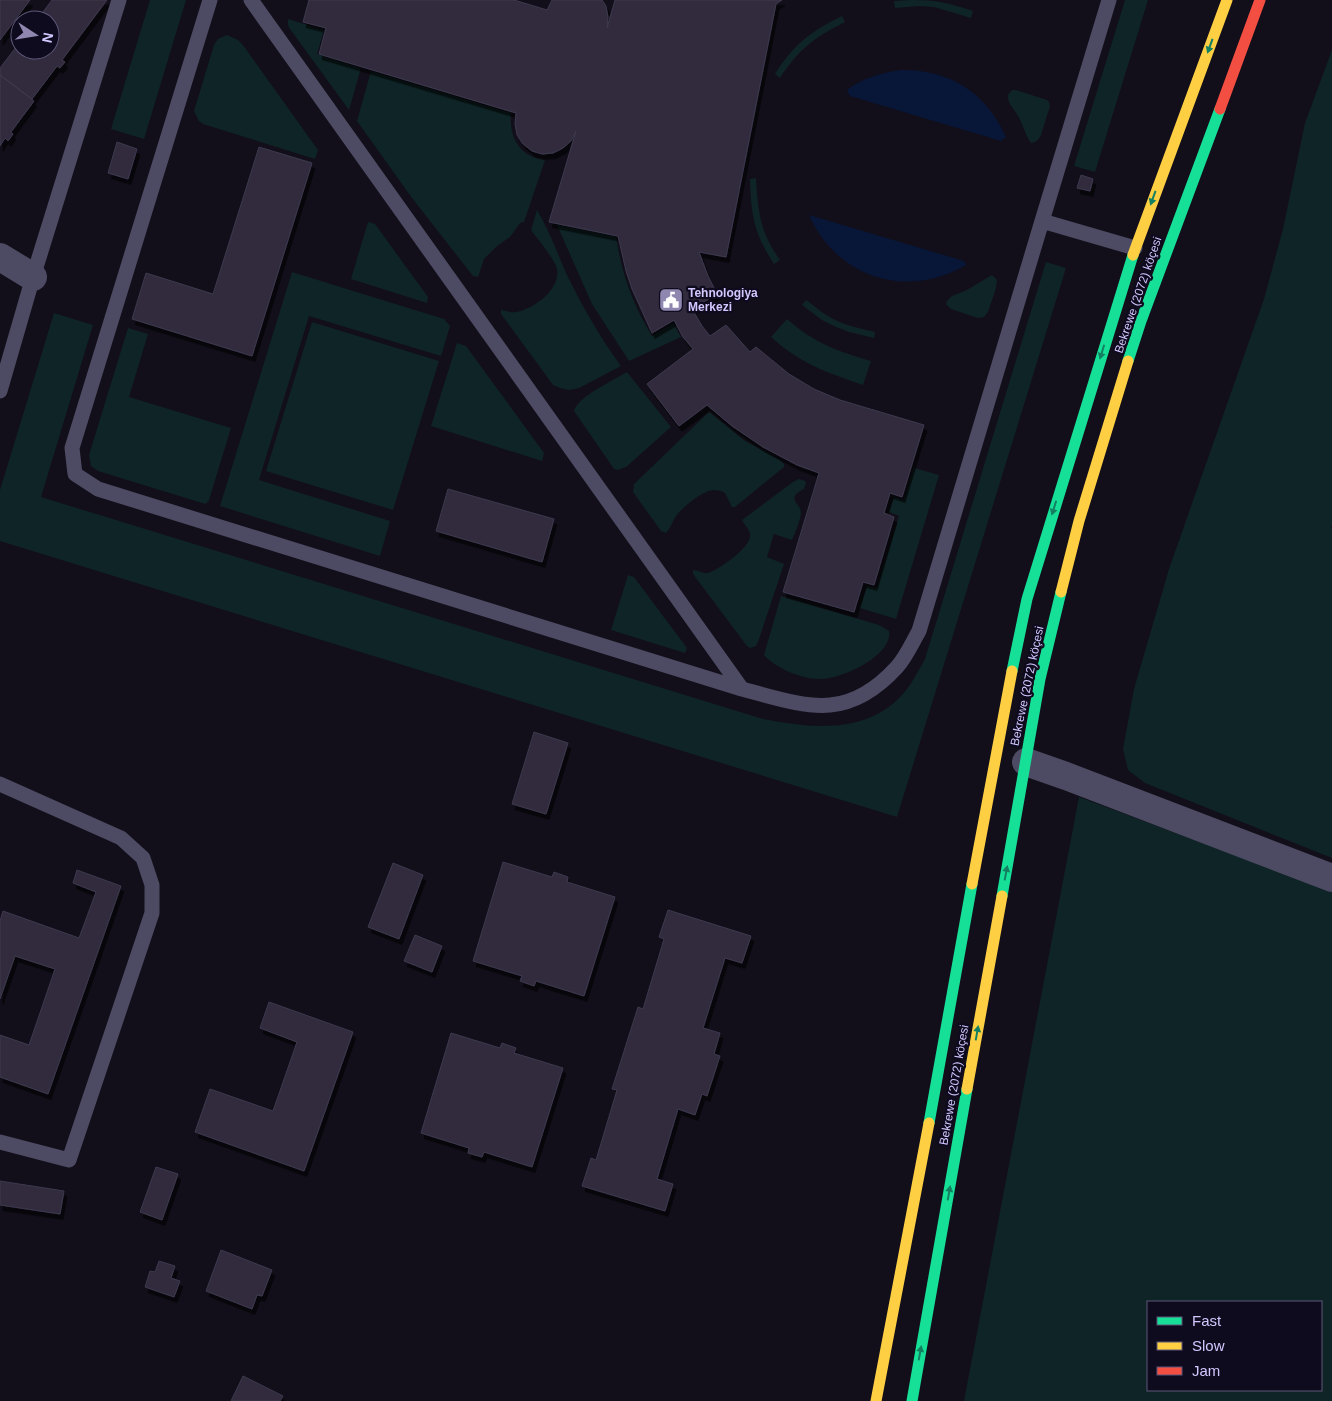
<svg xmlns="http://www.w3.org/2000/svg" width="1332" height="1401" font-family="Arial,sans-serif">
<defs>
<filter id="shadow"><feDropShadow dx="3" dy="5.5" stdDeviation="0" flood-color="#0009"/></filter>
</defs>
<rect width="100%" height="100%" fill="#120f1a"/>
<path fill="#0f2426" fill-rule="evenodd" d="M150,0H186L144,139L111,129Z
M912,0C937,0 949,3 973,11L971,18L934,7L920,6L895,8L894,1Z
M1125,0H1148L1095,172L1074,166Z
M842,16L845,22C814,38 800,48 780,78L775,74C794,44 810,32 842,16Z
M288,19L324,30L317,54L361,68L349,110L290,29L288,25Z
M227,35L238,40L243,45L318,150L315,159L203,124L199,121L194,111L214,45L218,39Z
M1332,50V525L1331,528H1332V858L1145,783L1128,770L1123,749L1134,689L1169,569L1264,299L1283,229L1305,123Z
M371,71L511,113C509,137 519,157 545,160L524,222L520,223L510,237L497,246L484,259L478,277L473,276L412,198L357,121Z
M1012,90H1016L1047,100L1049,102L1050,106L1041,135C1039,139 1036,143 1031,143C1025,135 1023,124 1018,116C1015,110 1008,104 1008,97C1008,93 1010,93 1012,90Z
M756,178C758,212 760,232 780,260L774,264C754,234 751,214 750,179Z
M537,210C549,230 557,252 566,273C582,306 600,337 621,366L579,388L569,390L560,388L553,385L501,314V310C506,311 511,313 516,312C534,309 564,287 556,266C550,253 539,241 531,230Z
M368,222L375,224L428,297L427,303L351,279Z
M557,225L616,236C621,272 633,305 652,336L673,323L681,337L629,361L592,304Z
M1046,262L1066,268L897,817L0,541V490L54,313L93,325L41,497L763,719C811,728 865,735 902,695C912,684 918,671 925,659Z
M292,272L444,319L450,326L441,356L309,316L259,480L390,521L380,556L220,506Z
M992,275L997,280L996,288L988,312L984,317L978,318L951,309L946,304L947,301L952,296L967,290Z
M806,300C817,308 827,317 840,322C851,327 864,329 875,332L874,338L849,332L836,327L822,320L802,305Z
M787,319C814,343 837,351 871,361L863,385C828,373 799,363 771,337Z
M312,322L439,361L393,510L266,471Z
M128,328L148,334L129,397L231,428L209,500L206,504L202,503L98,471L91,466L89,455Z
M457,343L466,346L544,453L542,461L431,426Z
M627,372L671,427L626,467L618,470L614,469L574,411C577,397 614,380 627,372Z
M709,412L745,441L780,460L784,464V467L735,507H732L725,493C722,491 718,490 714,490C703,490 682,508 676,516C672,522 671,528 666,533L661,531L633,492L634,484Z
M914,468L939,475L896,619L860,608L867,586L877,588L899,516L889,512L894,497L904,500Z
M799,479L805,481L806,483L804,489C785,498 800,503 801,512C801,519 795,533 792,540L774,534L767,557L784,564L758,642L756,646L750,648L747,646L693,574V570C698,570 703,574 708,573C719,570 753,546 750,534C749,529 744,524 742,520L793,482Z
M628,575L634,577L687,648L685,653L611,630Z
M781,596L879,625L889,631C893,656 840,680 819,679C802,679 775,668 764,655Z
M1079,797L1332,891V1401H964ZM1148,1302H1321V1390H1148Z"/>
<path fill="#081638" d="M900,70C949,69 986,92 1006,137L1001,141L850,96L847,90C862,78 881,73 900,70Z
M809,215L964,261L966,265C907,300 837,278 809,215Z"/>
<path fill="#302c3d" stroke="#3e394f" filter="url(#shadow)" d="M0,0H30L0,40Z
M52,0H107L62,60L65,62L60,68L57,66L32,99L0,75V68L20,42V50H50V20H37Z
M309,0H514L547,10L552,0H602L606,6L608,17L607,28L615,0H782L776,4L726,257L699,252L708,276L717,294L692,309L702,326L710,336L726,325L750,352L756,347L789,374L814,389L840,400L924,425L902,497L890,493L884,513L894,517L874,585L863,582L854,612L783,592L819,473L797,465L763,447L732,426L707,405L679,426L647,384L693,349L683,337L674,320L652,333L632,289L626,271L618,236L549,222L576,131L571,141L563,148L553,153L542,154L532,151L523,144L517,135L515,124L516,113L319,54L326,28L303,22Z
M0,75L34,101L11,132L13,134L8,141L5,138L0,146Z
M117,142L137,149L128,179L108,173Z
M259,147L312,163L252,356L132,319L146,273L213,294Z
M1081,175L1093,179L1090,191L1077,188Z
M448,489L554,519L542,562L436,531Z
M534,732L568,743L546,814L512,804Z
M503,862L552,877L554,872L568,877L567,882L615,897L584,996L536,981L534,986L520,981L522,976L473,961Z
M393,863L423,875L399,939L368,927Z
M77,870L121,886L48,1094L0,1077V1035L29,1045L55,969L15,956L0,999V921L3,911L79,938L96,892L73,883Z
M668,910L751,936L742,963L725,958L703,1028L720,1033L714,1054L720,1056L707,1096L702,1094L695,1115L678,1109L657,1179L673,1184L665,1211L582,1186L591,1158L596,1160L617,1090L612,1089L638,1007L643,1009L664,939L659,937Z
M415,935L442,946L432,972L404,961Z
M269,1002L353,1032L304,1171L195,1132L210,1089L273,1111L297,1042L260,1028Z
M451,1033L500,1048L502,1043L516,1048L514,1053L563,1068L532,1167L484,1152L482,1157L468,1153L469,1148L421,1133Z
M156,1167L178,1174L162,1220L140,1212Z
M0,1181L64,1191L60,1214L0,1205Z
M221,1250L272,1270L262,1296L257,1295L252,1309L206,1291Z
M159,1261L175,1266L171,1278L180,1281L174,1297L145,1287L150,1271L155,1272Z
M243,1376L283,1396L280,1401H231Z"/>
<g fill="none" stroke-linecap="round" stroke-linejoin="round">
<path stroke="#4d4a63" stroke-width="15" d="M210,0L72,448L75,474L98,489L742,689C806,706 846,723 897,667C906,657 912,643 919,631L1042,221L1135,248
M251,0L742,689
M1042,221L1109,0
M0,391L33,277L119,0
M0,784L121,838L143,858L152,885V913L69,1160L0,1142"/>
<path stroke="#4d4a63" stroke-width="28" d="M0,257L33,277
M1026,762L1066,776L1332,878"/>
<path stroke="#16e098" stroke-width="11" d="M1128,361L1141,321L1220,109
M1012,671L1027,599L1133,255
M1002,896L1040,679L1061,592
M929,1123L972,884
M912,1401L967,1089"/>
<path stroke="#ffcf43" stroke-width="11" d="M1133,255L1227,0
M1061,592L1079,521L1128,361
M972,884L1012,671
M967,1089L1002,896
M876,1401L929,1123"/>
<path stroke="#f24e42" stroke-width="11" d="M1220,109L1260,0"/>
</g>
<defs><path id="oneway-solid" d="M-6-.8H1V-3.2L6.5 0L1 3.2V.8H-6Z" transform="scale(1.25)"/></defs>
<g fill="#138061">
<use href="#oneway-solid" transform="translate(1210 46) rotate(110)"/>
<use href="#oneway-solid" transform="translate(1153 198) rotate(110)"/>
<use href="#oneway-solid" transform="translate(1102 352) rotate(107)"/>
<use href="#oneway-solid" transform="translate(1054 508) rotate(107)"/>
<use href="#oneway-solid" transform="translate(1006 873) rotate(-80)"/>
<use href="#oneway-solid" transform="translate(977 1033) rotate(-80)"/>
<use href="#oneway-solid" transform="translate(949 1193) rotate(-80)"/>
<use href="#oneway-solid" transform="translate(920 1353) rotate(-80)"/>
</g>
<defs>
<symbol id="civic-square" viewBox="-11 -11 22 22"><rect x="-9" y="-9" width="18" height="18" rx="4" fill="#8f87af" stroke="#0f0b1e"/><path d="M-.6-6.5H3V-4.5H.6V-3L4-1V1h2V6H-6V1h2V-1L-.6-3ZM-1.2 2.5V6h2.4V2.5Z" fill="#fff"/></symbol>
</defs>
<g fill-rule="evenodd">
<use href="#civic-square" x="657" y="286" width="28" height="28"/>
</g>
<g text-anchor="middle" stroke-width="4.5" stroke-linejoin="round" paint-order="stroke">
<g font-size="12" font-weight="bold" fill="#d2c8ff" stroke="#0f0b1e" text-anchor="start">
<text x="688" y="297">Tehnologiya<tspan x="688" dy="14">Merkezi</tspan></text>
</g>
<g font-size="12" fill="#d2c8ff" stroke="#0f0b1e">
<text transform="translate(1138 295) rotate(-71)" y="4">Bekrewe (2072) köçesi</text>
<text transform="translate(1027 686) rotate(-78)" y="4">Bekrewe (2072) köçesi</text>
<text transform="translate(954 1085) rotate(-80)" y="4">Bekrewe (2072) köçesi</text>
</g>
</g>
<rect x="1147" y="1301" width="175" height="90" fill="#0f0b1e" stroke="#5d5778"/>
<rect x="1157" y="1317" width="25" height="8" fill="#16e098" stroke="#5d5778"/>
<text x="1192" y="1326" font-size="15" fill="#d2c8ff">Fast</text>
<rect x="1157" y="1342" width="25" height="8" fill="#ffcf43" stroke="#5d5778"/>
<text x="1192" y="1351" font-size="15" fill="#d2c8ff">Slow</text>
<rect x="1157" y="1367" width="25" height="8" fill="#f24e42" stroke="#5d5778"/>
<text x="1192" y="1376" font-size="15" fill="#d2c8ff">Jam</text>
<g transform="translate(35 35) rotate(102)"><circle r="24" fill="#0f0b1e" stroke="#5d5778"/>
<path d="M0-4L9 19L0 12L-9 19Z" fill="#8f87af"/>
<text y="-8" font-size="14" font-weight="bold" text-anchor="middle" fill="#d2c8ff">N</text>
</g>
</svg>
